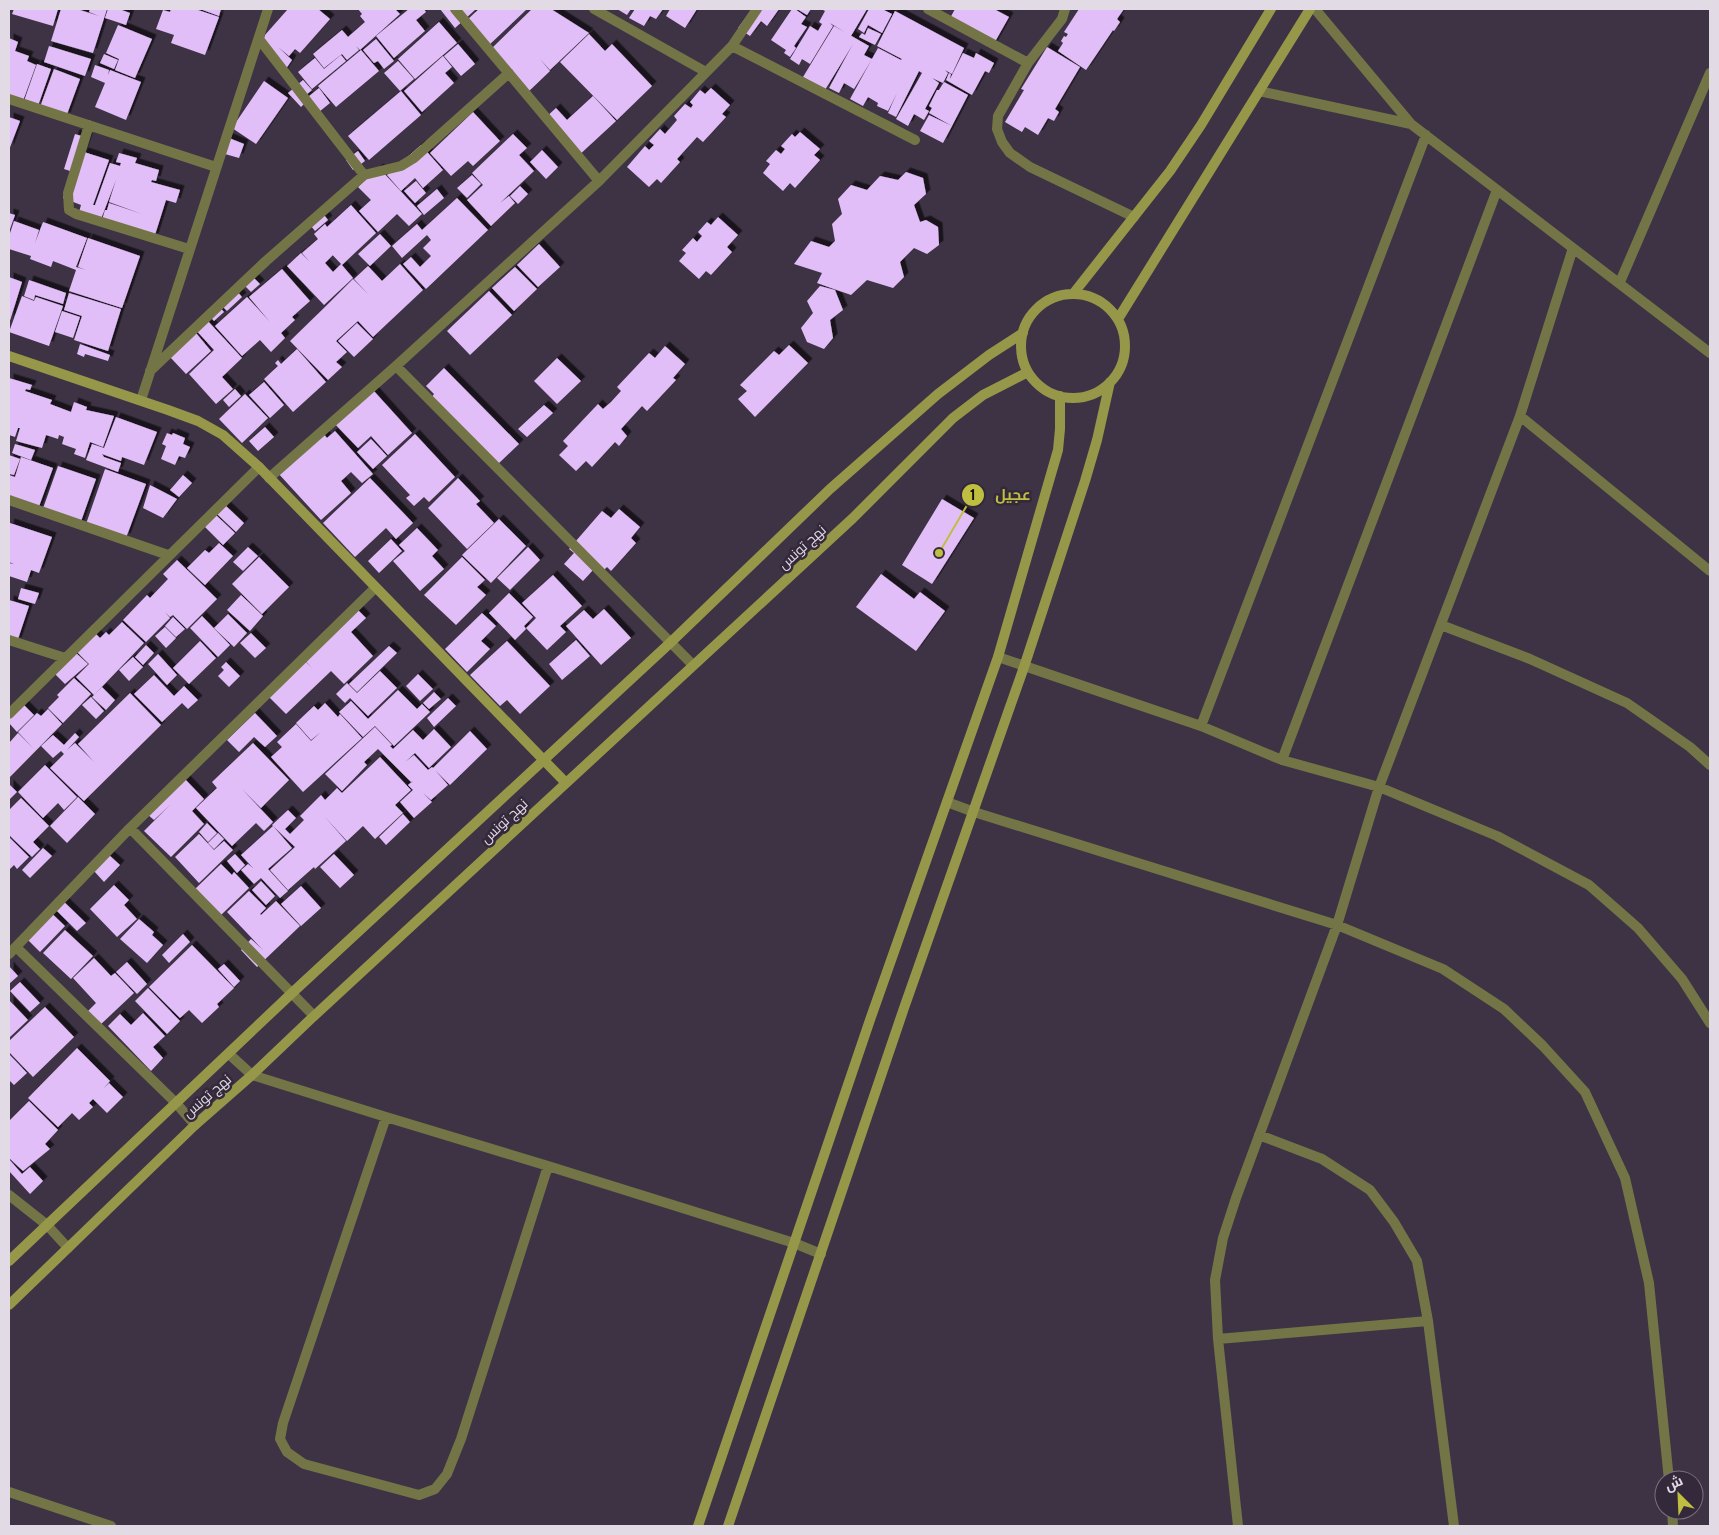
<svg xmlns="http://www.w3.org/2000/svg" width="1719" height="1535" font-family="Overpass,Cairo,sans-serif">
<defs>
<filter id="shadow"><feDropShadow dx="4.5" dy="-4.5" stdDeviation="0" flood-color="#0009"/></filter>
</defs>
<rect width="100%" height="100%" fill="#3e3345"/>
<path fill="#e2bef8" filter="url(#shadow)" d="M14,9H58L53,26L12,14Z
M61,9H77L99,16L89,12L90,9H107L93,53L51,41Z
M108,9H119L130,13L126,25L105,18Z
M171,9H195L219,17L205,55L171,43L174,35L156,29L163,10L170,12Z
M200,9H221L219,16Z
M288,9H318L330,19L300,53L295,49L289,56L278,47L292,60L283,73L261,49L265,35Z
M358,9H395L400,14L360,50L356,46L359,50L347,60L342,54L324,68L313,54L342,30L348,37L365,22L360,16L362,14Z
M409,9H424L426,12L416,20L425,31L394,58L376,36Z
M440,9H476L455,28Z
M479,9H527L488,46L467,20Z
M532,9H551L589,33L550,70L540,59L550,71L527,93L488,52Z
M617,9H631L627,15Z
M635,9H663L656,19L650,16L644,26L629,18Z
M670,9H697L685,28L666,16Z
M752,9H779L767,26L761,21L750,36L738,28Z
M792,9H795L806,17L801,24L807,27L794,46L796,48L790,57L784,53L786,50L771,40Z
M797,9H811L807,15Z
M821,9H867L851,36L830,23L833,26L810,64L802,59L799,65L790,59L810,26L818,31L822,24L819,22L825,11Z
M869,9H882L892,14L882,33L868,25L864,33L858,29Z
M955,9H994L1009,17L992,47L948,22Z
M1079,9H1124L1117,19L1120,22L1114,31L1113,30L1086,70L1058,51L1063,43L1061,41L1064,36L1066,37L1068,34L1064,32Z
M895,11L964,48L952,74L945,70L948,73L943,83L932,78L939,83L925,109L929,111L924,120L914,114L908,126L896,119L922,73L919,71L896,117L888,113L897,93L888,111L877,106L878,103L868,97L863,106L850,99L878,48L901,60L902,59L877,46Z
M439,22L457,43L415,79L398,59Z
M118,25L152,39L135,78L115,70L119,59L106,53Z
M834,26L869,46L864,55L872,59L854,89L844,83L839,93L829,88L853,44L825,90L803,77Z
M868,28L881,34L875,45L859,37L862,33L865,35Z
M589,34L605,51L612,44L652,86L617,120L560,62Z
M9,38L18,42L15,51L29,56L27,61L36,65L23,101L9,96Z
M376,39L394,61L384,69L378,61L374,63L363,50Z
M458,44L475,64L461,76L444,56Z
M49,46L91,59L85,76L44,62Z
M1047,47L1080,67L1055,109L1059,112L1054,121L1048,118L1038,135L1025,127L1022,132L1005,122L1024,90L1021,89Z
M361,50L379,71L336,107L318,86Z
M963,53L974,58L976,53L994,63L989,73L985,71L972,95L946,80L949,73L951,74L950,79Z
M104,54L118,60L114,69L100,63Z
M341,55L346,61L312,89L298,72L315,58L324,69Z
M443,56L452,67L445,73L454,83L422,112L404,91Z
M398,61L414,79L400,91L384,73Z
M37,64L51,69L38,106L24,101Z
M95,65L109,70L108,75L110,70L141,82L126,120L95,107L105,83L91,77Z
M54,69L80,79L66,117L40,107Z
M303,80L312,90L306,95L308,97L319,88L330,103L314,116L310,98L301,107L288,93Z
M264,81L288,98L256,144L232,128Z
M944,82L968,95L952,126L929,113L932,108L929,106L937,90H939Z
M711,88L730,105L722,114L726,117L703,142L697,137L677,159L680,162L661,183L657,179L649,187L627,167L645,146L649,150L654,145L649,141L660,129L665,134L677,120L674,116L685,104L691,108L693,105L690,102L700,90L705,94Z
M401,91L421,115L369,160L348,136Z
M593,96L616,121L577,157L543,120L556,108L567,120Z
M473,112L500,141L473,166L468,161L451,176L430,153Z
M929,115L952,126L943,143L920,131Z
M9,117L20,121L9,150Z
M800,132L820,149L814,155L820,160L795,188L790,183L783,191L763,173L770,164L766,161L776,150L781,154L785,149L781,146L792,134L795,137Z
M75,134L88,138L76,173L64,169Z
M513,134L527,148L519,155L534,171L500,203L509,196L515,203L491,226L467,200L483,185L472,173Z
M224,136L244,144L239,158L218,152Z
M421,145L443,170L423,188L415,178L401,191L387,175Z
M542,150L558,167L546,179L530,162Z
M358,151L365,161L353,170L346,160Z
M84,152L109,160L93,205H95L110,163L120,166L121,163L116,162L119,153L137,158L135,163L159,170L156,181L152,180L151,182L180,190L176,203L166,200L154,238L101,223L105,210H107L109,203L142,214L109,202L116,180L101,219L79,212L81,205L63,198L72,172Z
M379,168L422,214L409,226L397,214L378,232L359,211L371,200L358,187Z
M906,172L923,178L926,194L914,205L920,222L926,220L938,227L939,245L927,254L914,248L900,262L904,277L893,288L867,280L851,295L817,283L822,273L794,264L811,241L829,247L835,241L832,224L842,214L838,199L851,185L867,190L880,176L898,180Z
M472,175L481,184L467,198L457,188Z
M416,181L426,193L415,203L404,191Z
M520,186L528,194L518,204L510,196Z
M437,189L444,198L424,215L417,206Z
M457,198L488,230L426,289L403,264L411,257L420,267L431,256L423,248L431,240L427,235L402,258L392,246L417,224L422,230Z
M351,205L376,233L342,265L324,246L333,255L325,263L333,272L341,264L353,278L324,305L287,266L301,253L310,262L302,253L318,239L314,234L325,224L327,227Z
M320,210L328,220L315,231L307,221Z
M9,213L15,215L9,232Z
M718,217L738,235L727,247L732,252L711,275L706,271L699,279L679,261L686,253L682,250L693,238L697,242L702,236L698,232L707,222L711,225Z
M14,221L39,230L35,243L43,222L87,238L76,267L86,270L78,267L88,238L140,256L122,308L69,291L76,270L53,261L51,267L30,259L31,256L9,249V236Z
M380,234L391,246L370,266L358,254Z
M539,244L560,267L538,287L517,265Z
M400,264L423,290L373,337L358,321L348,330L336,341L347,352L336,362L342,367L328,380L290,341L325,307L329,311L325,307L353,279L369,295L354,279L368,266L382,281Z
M515,267L537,289L514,311L492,288Z
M282,269L310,301L292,317L295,320L281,333L285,338L271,352L260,340L242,356L215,326L247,297L270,322L249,297Z
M249,273L260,284L251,292L240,281Z
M9,277L22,282L9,324Z
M29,280L66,293L63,304L35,295L34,300L24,296Z
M820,286L835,290L843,310L830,320L833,338L824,349L807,342L801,328L813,313L807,301Z
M235,289L242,297L227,311L219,303Z
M489,291L512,315L470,355L447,331Z
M69,293L121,309L108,351L74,340L82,316L64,310Z
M22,296L34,301L36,297L63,306L49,346L9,332Z
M217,304L224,312L214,321L207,313Z
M62,311L80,317L73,338L55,332Z
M206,319L242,358L222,377L233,389L216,404L189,374L214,350L195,329Z
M357,323L373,339L354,357L338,341Z
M196,333L211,351L186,374L170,357Z
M80,344L110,355L108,361L85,354L84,357L77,354Z
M789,345L808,363L755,417L738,399L747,391L740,385L774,351L779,355Z
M665,346L685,364L673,378L676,380L647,411L642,406L621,429L627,436L619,446L615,442L592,467L586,461L576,471L559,455L568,446L563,441L598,404L603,409L611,402L621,391L617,387L649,353L655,358Z
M297,349L326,382L293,412L264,379L278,366L275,363L278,360L281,364Z
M557,358L581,381L557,404L534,381Z
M444,368L519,444L497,465L431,398L434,394L426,386Z
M9,378L32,385L30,390L26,389L25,391L52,400L50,404L71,412L74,402L87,407L86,410L114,416L103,447L90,442L85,458L74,454L76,449L62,444L64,437L59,435L58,439L46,435L42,448L16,441L20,428H18L15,437L9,435Z
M264,382L284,405L270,418L249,395Z
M235,389L241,396L229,407L223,400Z
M373,390L412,433L388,455L371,436L358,448L331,420Z
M245,394L268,418L242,443L219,419Z
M544,405L553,413L527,437L518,429Z
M116,417L157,432L144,465L122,457L121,461L102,454L104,457L121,463L118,472L86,460L92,444L104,448Z
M265,427L274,437L258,451L249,441Z
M335,431L373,474L362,483L351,472L341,481L351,493L321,520L277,472L322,432L327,438Z
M167,433L172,435L173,433L185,438L183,444L190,447L185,458L179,456L175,465L161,459L166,446L162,444Z
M415,434L455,477L429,502L424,497L414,506L406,498L410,495L382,465Z
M371,439L387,456L373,469L357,452Z
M15,444L35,450L31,460L12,453Z
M9,455L20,459L14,475L9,474Z
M21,457L53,468L37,512L9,502V475L15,477Z
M58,466L96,479L79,527L41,514Z
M105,469L146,484L126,538L86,524Z
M183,475L192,483L179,497L170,490Z
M370,478L413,523L396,539L386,528L355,557L323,523Z
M458,478L480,501L476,504L494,523L467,549L428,508Z
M150,485L177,499L163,518L143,508Z
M942,499L974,518L932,584L902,565Z
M226,506L244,523L236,532L217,514Z
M619,509L640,527L631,538L636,543L611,571L607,567L599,575L593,570L583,581L564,564L574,553L569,549L602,511L611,518Z
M216,515L235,533L223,545L204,526Z
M499,519L526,546L491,583L462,555Z
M10,523L52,537L39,573L31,570L27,582L9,576V563L14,564L9,562V528Z
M417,528L438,550L432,556L444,569L420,591L393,561L405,551L399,545Z
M391,539L402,551L379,573L368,561Z
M219,543L233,556L205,585L187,568L205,550L209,553Z
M248,547L258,556L243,571L233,562Z
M528,547L540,560L510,590L497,578Z
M259,557L289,587L262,614L232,584Z
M462,557L485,580L477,587L486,595L456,625L424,595Z
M177,560L217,599L187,629L173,615L170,617L165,612L170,618L146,642L123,620L147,595L150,598L168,579L163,574Z
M881,574L914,599L920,592L945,611L916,651L856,607Z
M553,575L582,606L560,626L566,632L547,650L526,628L536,618L522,603Z
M21,588L39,593L35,604L18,599Z
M509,593L533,617L524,626L526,629L515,640L489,613Z
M241,595L263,616L250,631L227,610Z
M9,600L29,606L17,642L9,639Z
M604,609L631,638L601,665L566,626L584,610L593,619Z
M358,610L366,618L351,632L373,656L344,684L331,671L286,714L268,696L304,660L312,668L302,657Z
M482,613L496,626L481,641L490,649L467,672L445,649Z
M228,614L247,633L234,647L214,628Z
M202,616L230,645L218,657L190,628Z
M173,617L185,629L176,637L165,626Z
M122,622L144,643L94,695L76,677L89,664L76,651L94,632L100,638L106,632L109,635Z
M165,627L176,638L166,648L155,636Z
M251,633L266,648L255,658L240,643Z
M576,640L590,656L562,680L549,664Z
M200,641L216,658L189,684L173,668Z
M507,641L550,686L520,714L507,700L500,706L470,675Z
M146,645L154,653L143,665L135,657Z
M389,646L397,653L357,692L349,684Z
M75,652L88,664L65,684L51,670Z
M158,654L177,675L167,685L148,664Z
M133,657L143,667L129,681L119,670Z
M226,662L240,676L229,687L218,676L224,670L221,667Z
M380,671L397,688L368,716L350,698L345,703L336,694L347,683L357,693Z
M418,674L433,689L420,701L406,686Z
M154,675L174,696L184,686L198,700L188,709L182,703L162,722L134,694Z
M74,678L91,694L63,723L48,708L59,697L57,695Z
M102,687L115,700L106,710L92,697Z
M398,690L417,709L422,704L430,712L394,746L375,726L363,737L339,712L351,701L368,719Z
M434,692L441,699L429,709L423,703Z
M130,693L161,725L84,801L50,768L64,754L61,751L53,758L41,746L53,735L64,745L75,733L79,737L67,750L75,743L94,762L78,744Z
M91,697L104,711L96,719L82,705Z
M448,698L456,706L434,727L427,718Z
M19,700L34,715L17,732L9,723V710Z
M325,703L338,717L340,714L362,738L303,792L271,757L282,747L277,742L296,724L311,741L321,732L311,740L296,723L314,706L318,710Z
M48,709L62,724L9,778V743L18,733L34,749L18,732L37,713L41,716Z
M255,713L277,736L265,747L254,737L239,752L227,740Z
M375,727L392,745L390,746L393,749L413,730L423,740L434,729L451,747L429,768L415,753L405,762L414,755L428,770L432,767L433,768L470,731L487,749L450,785L435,770L448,785L431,800L423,793L432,802L414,818L400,802L413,790L408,785L413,781L411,782L378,749L364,762L367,765L342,791L325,774Z
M253,743L289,780L261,808L241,788L273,822L264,831L256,823L232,846L196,808L217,788L212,782Z
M380,757L411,790L395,805L403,813L375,839L363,826L347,841L324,816L346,841L315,869L314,867L288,890L270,870L295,847L272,825L288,810L296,818L285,829L290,834L304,820L300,816L321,795L325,800L337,788L342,793Z
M45,765L77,797L64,810L58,803L43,818L18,792Z
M184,778L204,799L192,811L204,824L171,857L144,831L171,804L154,820L147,814Z
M9,784L17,792L9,800Z
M78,797L95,814L67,843L50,826Z
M21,798L49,826L33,842L40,849L32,857L9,835V810Z
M403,814L410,822L386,845L379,837Z
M207,823L217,833L208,842L199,832Z
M273,826L292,848L268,869L288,891L280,898L261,878L254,884L241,870L248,864L253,868L241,855Z
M218,833L224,839L214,849L208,843Z
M199,834L214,850L224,841L233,850L199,883L175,857Z
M9,837L29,857L17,869L14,865L9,870Z
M43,848L52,856L30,878L22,870Z
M235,854L245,865L237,873L227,861Z
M334,854L354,875L340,888L320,867Z
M109,855L120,865L104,882L94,871Z
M221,864L232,875L234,872L249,888L221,915L195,889Z
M261,881L275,896L266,905L252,890Z
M114,885L129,900L124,905L137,919L117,937L90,909Z
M301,886L321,908L301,926L281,904Z
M249,891L266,908L260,914L261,915L276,901L300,926L257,967L241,950L251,939L263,950L227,912Z
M61,899L86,923L77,931L53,907Z
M47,909L65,926L40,952L22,934Z
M139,919L154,932L152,935L163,945L147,963L120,939Z
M65,930L93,956L71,979L43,953Z
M183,934L190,942L169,963L162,955Z
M192,945L234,988L217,1004L219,1007L202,1023L189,1010L180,1018L149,987Z
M94,958L111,976L115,973L134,993L99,1026L86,1013L96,1003L73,978Z
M127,962L147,984L137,994L116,972Z
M224,964L240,981L234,987L218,969Z
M9,966L18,976L9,984Z
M20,982L40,1003L30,1012L10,991Z
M148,988L180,1021L167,1034L135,1001Z
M9,1000L28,1020L9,1038Z
M45,1007L74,1037L33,1077L9,1052V1041Z
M143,1013L165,1036L153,1047L163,1058L151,1071L108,1026L120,1014L131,1025Z
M77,1048L110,1081L104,1088L109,1083L123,1097L107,1113L93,1099L89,1103L93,1107L79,1120L72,1113L58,1127L28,1098Z
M9,1054L27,1073L14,1085L9,1080Z
M29,1101L58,1130L45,1144L50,1149L23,1171L9,1158V1121Z
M9,1159L22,1174L30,1167L43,1181L30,1194L9,1171Z"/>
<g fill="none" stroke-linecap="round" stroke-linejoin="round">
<path stroke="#747546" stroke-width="10" d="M455,9L599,181
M594,9L706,72
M928,9L1028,63
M1065,9L1062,19L1028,63L998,116L997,129L1002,142L1010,153L1030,167L1134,217
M1315,9L1411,124L1710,353
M732,46L915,140
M1259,91L1411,124
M9,99L216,167
M89,125L68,193L69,210L76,214L189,249
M364,175L401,166L414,158L509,73
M1620,282L1710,73
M396,366L693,665
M150,371L266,261L364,175L259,39
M141,400L268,9
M1520,416L1710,571
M269,478L396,366L599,181L732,46L757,9
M9,500L168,555
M1441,625L1530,659L1627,703L1690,747L1710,765
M9,640L65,658
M998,657L1201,726L1282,760L1379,787L1497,836L1589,885L1638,928L1682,979L1710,1023
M9,714L259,467
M1201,726L1426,135
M1282,760L1497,190
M947,802L974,812L1337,925L1443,969L1504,1009L1543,1046L1585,1092L1625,1178L1649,1283L1669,1480
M130,828L314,1016
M16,947L176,1103L195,1125
M9,954L130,828L375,588
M229,1054L252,1075L386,1117L548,1166L794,1243L821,1254
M386,1117L283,1423L280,1439L287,1452L304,1464L419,1495L435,1489L447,1474L461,1439L548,1166
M1259,1135L1322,1159L1370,1190L1394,1222L1417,1261L1428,1321L1454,1526
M9,1195L47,1225L68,1248
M1218,1339L1428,1321
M9,1492L111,1526
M1672,1510L1673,1526
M1238,1526L1218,1339L1215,1280L1223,1238L1236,1198L1337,925L1379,787L1520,416L1573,248"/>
<path stroke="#969749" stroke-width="10" d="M1073,294L1170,171L1201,125L1271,9
M1021 346a52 52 0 1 1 104 0a52 52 0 1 1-104 0Z
M1118,319L1310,9
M9,356L168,410L198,421L223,435L259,467L566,783
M9,1261L292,993L670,643L830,489L938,394L989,355L1023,333
M9,1305L195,1125L252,1075L314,1016L853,518L953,418L983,395L1028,372
M698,1526L871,1017L998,657L1058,450L1060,429V396
M728,1526L904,1008L1024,667L1085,481L1097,440L1110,382"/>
</g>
<g text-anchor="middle" stroke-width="5" stroke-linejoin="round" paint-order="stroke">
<g font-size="14" fill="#e2dbe6" stroke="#34293a">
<text transform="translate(802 547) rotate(-42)" y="5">نهج تونس</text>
<text transform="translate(504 821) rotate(-43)" y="5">نهج تونس</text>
<text transform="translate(207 1096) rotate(-41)" y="5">نهج تونس</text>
</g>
</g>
<path fill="none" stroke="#bfbe41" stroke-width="2" d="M939 553L973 495"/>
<g fill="#bfbe41" stroke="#34293a" stroke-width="2">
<circle cx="939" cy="553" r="5"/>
<circle cx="973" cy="495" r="12"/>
</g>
<g font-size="15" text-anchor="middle" font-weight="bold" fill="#111">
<text x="973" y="500">1</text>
</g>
<g font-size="15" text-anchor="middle" font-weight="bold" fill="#bfbe41" stroke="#34293a" stroke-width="5" stroke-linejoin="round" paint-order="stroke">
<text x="1013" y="500">عجيل</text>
</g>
<rect width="1719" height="1535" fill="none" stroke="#e2dbe6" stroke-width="20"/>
<g transform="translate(1679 1495) rotate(336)"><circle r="24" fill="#34293a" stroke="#7a707f"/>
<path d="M0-4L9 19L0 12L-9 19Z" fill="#bfbe41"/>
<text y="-8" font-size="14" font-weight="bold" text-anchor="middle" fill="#e2dbe6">ش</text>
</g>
</svg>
